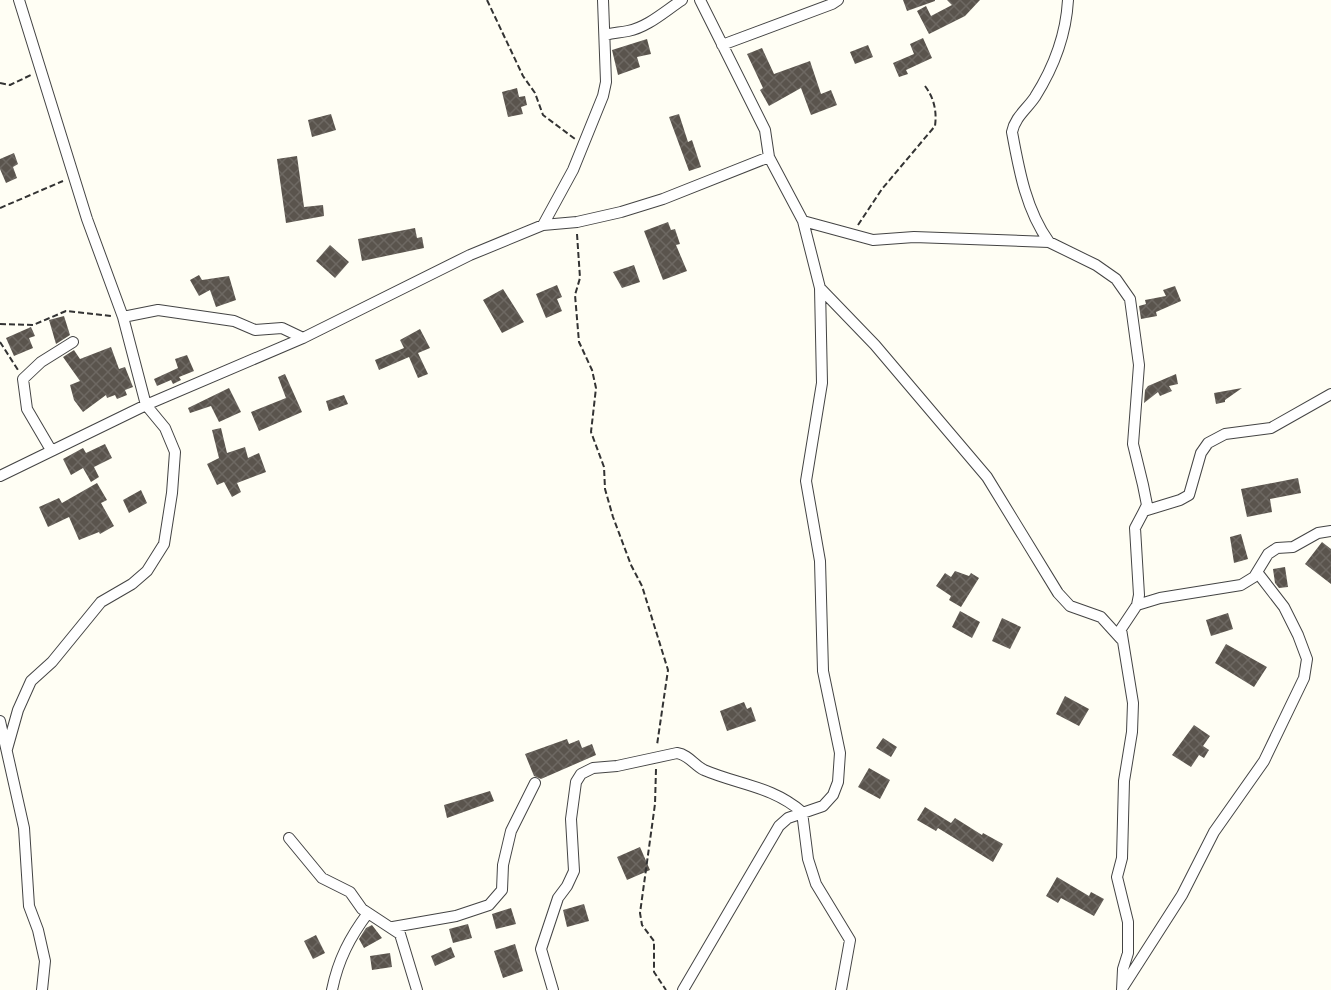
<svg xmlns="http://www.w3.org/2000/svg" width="1331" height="990" font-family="'Roboto Serif',serif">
<defs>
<pattern id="building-cross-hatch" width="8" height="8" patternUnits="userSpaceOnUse" patternTransform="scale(1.5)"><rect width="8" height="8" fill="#5a544d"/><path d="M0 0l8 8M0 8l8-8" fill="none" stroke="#6d6862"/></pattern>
</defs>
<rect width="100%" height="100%" fill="#fffef4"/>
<path fill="url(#building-cross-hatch)" d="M903,0H935V1L907,11Z
M947,0H980L965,16L929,34L917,11L926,6L931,16L952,5Z
M923,38L932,58L906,70L908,74L899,77L893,63L914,54L910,44Z
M647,39L651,54L637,57L640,67L618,75L612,50Z
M868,45L873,57L855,64L850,52Z
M762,48L774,74L810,61L821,94L831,90L837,105L811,115L801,88L769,106L760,90L763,88L747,54Z
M517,88L519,97L525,96L527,105L521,107L523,114L508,117L502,92Z
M331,114L336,130L312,137L308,120Z
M679,114L688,142L692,140L701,167L689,171L669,117Z
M14,153L18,164L13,167L17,178L6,183L0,169V159Z
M297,156L304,207L323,205L324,216L286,223L277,159Z
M668,222L671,230L675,229L680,244L676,245L687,271L663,280L644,231Z
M415,228L417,238L422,237L424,248L362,261L358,239Z
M330,245L349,262L335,278L316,261Z
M634,265L640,282L622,288L613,272Z
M199,275L202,280L229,276L236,300L216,307L210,290L199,296L190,280Z
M557,285L562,297L557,299L562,311L546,318L536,294Z
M1175,286L1181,301L1156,312L1157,316L1141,319L1139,306L1146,304L1145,300L1166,296L1163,290Z
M503,289L524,322L502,333L483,300Z
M64,316L70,335L56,344L49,320Z
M31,327L35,336L29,338L33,348L14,356L6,338Z
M420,329L430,348L418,353L428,374L418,378L409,357L379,370L375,360L404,348L400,340Z
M111,347L119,369L125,367L133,387L125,390L127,395L117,399L115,395L107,398L106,395L83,412L74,400L70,385L80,381L63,357L74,350L80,359Z
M187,355L194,371L179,377L181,380L173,384L171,380L157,386L154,379L178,368L175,359Z
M285,374L302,412L259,431L251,412L286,398L278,377Z
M1176,374L1178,384L1169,386L1172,391L1160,396L1158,392L1144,403L1145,390L1148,386Z
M229,388L241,412L219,422L211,406L190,413L188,408Z
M1242,388L1225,400V402L1216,404L1214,393Z
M344,395L348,404L329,411L326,401Z
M221,428L227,453L245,447L248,458L259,453L266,472L237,483L241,492L232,497L224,482L217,485L207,464L219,458L212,430Z
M105,444L112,458L94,467L99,477L91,482L83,468L71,475L63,459L83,448L86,453Z
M1298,478L1301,493L1270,499L1272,512L1247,517L1241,489Z
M97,483L107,500L101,503L114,526L100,534L99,532L79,540L69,517L48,527L39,507L59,498L62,503Z
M141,490L147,503L129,513L123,500Z
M1241,534L1248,559L1234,563L1230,537Z
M1322,542L1331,549V584L1305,564Z
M1285,567L1288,587L1279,588L1275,583L1273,569Z
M955,571L969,576L971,573L979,578L961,607L949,600L951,596L936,586L945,573L951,577Z
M960,611L980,622L972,638L952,627Z
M1228,613L1233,629L1211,636L1206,620Z
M1002,618L1021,627L1010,649L992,641Z
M1226,644L1267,667L1254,687L1215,663Z
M1065,696L1089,709L1079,726L1056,714Z
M744,702L747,709L751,707L756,721L727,731L720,711Z
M1194,725L1210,736L1203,746L1209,750L1204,758L1199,755L1191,767L1172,755Z
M883,738L897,747L891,757L876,748Z
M567,739L569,744L579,740L582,748L592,744L596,755L541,779L534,776L525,754Z
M869,768L890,780L880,799L858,787Z
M490,791L494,801L447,818L444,805Z
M925,807L951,823L955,818L982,835L983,833L1003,844L993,862L938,828L936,831L917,820Z
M640,847L650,870L627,880L617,857Z
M1057,877L1089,896L1091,892L1104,899L1094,916L1061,898L1058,903L1046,896Z
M584,904L589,921L567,927L563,910Z
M511,908L516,924L496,929L492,914Z
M468,924L472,938L453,943L449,929Z
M372,925L382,938L364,948L359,939L366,928Z
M316,935L325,953L313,959L304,941Z
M515,944L523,971L503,978L494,951Z
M451,947L455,957L435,966L431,956Z
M390,953L392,967L372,970L370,956Z"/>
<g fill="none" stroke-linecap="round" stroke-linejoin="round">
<defs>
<path id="street" d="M605,35C614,32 619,33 628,31C648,27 665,11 682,0
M722,45L832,4L838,0
M803,221L873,240L914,237L1049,242L1096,265L1116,279L1130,299L1139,365L1133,444L1143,485L1147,505L1144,511
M543,225L573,170L603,96L606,82L603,0
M1049,242C1026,210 1019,170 1012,132C1015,117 1027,109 1035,97C1054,67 1066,36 1068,0
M820,288L875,345L987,477L1058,593L1070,606L1101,617L1121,639
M123,317L158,310L234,321L255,330L282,328L303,338
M51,450L27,409L23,379L41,362L73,342
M0,476L146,405L303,338L470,255L543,225L577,222L621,212L663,199L769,157
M1137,605L1160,598L1241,585L1254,577L1268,554L1277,548L1293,547L1318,533L1331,531
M0,721L24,828L29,906L38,930L45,961L42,990
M7,749L18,710L31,681L52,662L101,602L132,584L147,571L164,544L172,493L175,452L165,428L146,405L123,317L87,219L19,0
M289,838L322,878L350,892L362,909L400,934L417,990
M393,927L456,916L489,905L502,890L503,865L511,831L535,783
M1123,987L1182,895L1214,832L1264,761L1304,678L1307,659L1298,635L1284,607L1257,572
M332,990C338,960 350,937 368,913
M553,990L541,949L558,898L567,886L574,871L571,819L576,782L581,774L593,768L617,766L677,753C689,755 694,765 704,770C739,785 772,786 802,812L808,859L816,884L850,940L841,990
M683,990L779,826L788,818L823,806L833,795L838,782L840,753L823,671L820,561L806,481L822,383L820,288L803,221L769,157L765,130L700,0
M1122,990L1123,969L1128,953V922L1117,877L1122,858L1124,781L1132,732L1133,703L1121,629L1137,605L1139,595L1135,528L1144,511L1180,500L1189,495L1201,453L1208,443L1225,434L1271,428L1331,394"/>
</defs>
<use href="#street" stroke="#444" stroke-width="12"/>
<path stroke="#333" stroke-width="2" stroke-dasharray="6 3" stroke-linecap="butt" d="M487,0L523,76L535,93L543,115L575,139
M0,83L10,85L31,75
M0,208L63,181
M858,225L882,189L935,126C937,111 934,98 925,86
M577,234L580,278L575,295L579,342L592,370L596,388L591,432L604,467L605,489L613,517L631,565L642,586L668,670L657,745
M0,324L33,325L66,311L111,316
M0,342L18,370
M656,769L655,804L640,913L642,925L654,941V972L666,990"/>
<use href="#street" stroke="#fff" stroke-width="10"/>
</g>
</svg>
